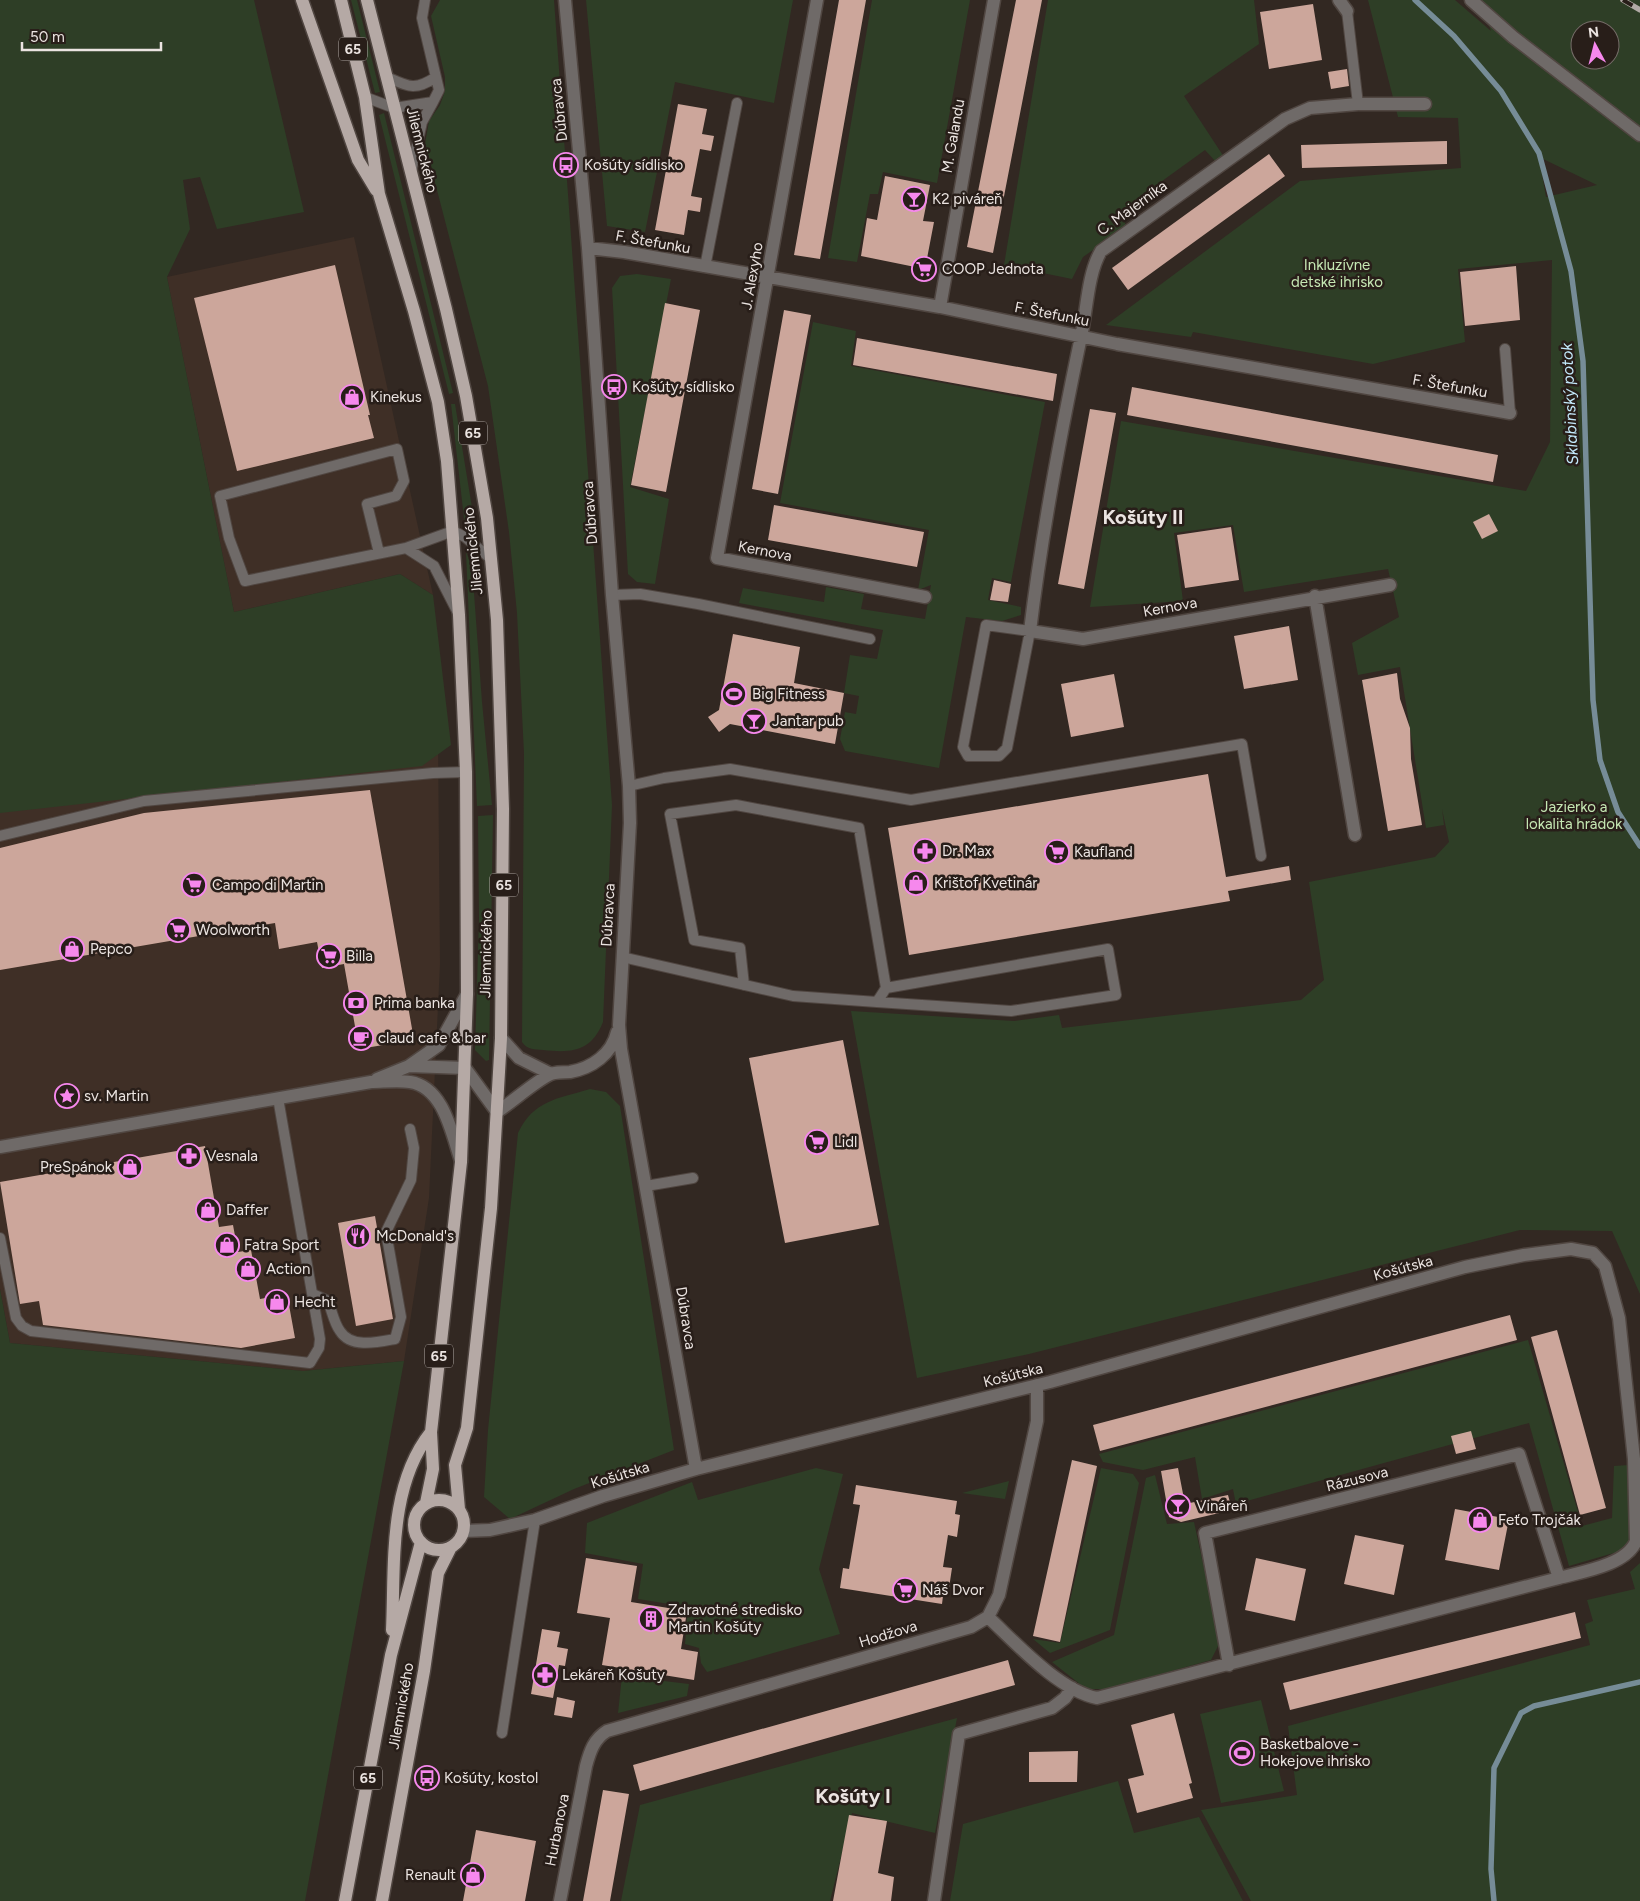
<svg xmlns="http://www.w3.org/2000/svg" width="1640" height="1901" font-family="Figtree,sans-serif">
<rect width="100%" height="100%" fill="#322822"/>
<path fill="#3f2f26" d="M354,237L433,595L400,574L234,612L167,277Z
M438,740L440,964L429,1198L404,1361L303,1371L10,1343L0,1289V806Z"/>
<path fill="#2e3e26" fill-rule="evenodd" d="M0,0H254L304,212L217,229L200,177L183,180L190,229L167,277L234,612L400,574L433,595L451,745L422,766L0,813Z
M351,0H357L380,92L375,93Z
M440,0H554L612,805L603,1022C591,1052 572,1053 543,1050C535,1049 527,1050 522,1042L524,753L517,613L509,532L488,386L425,144L429,121L440,105L445,91V77L431,16Z
M586,0H793L774,103L675,82L645,232L607,226Z
M872,0H970L937,183L883,172L878,194H870L857,262L828,258Z
M1048,0H1254L1259,44L1184,96L1224,157L1216,162L1205,150L1122,210L1126,227L1083,257L1072,279L1004,265Z
M1368,0H1455L1491,31L1480,0H1640V1294L1612,1231L1520,1230L1029,1354L917,1378L851,1011L1014,1021L1059,1015L1062,1028L1301,1000L1324,980L1309,882L1435,857L1449,842L1442,809L1444,825L1426,828L1400,667L1358,675L1352,643L1399,617L1388,569L1244,592L1233,525L1174,533L1183,601L1090,607L1121,421L1526,491L1550,442L1552,260L1458,269L1465,342L1373,364L1193,332L1191,337L1106,325L1300,181L1461,168L1458,118L1398,117ZM1580,30H1610V60H1580ZM1539,157L1597,185L1546,197Z
M384,113L453,393L449,394L379,115Z
M637,274L671,279L630,487L669,499L655,584L637,582L628,574L612,288L620,276Z
M813,322L856,331L851,366L1045,402L1011,582L992,578L988,600L1021,607V615L1002,621L966,617L939,768L845,751L840,739L845,712L856,714L859,696L844,693L850,655L877,659L883,630L739,603L743,588L824,602L826,587L864,594L861,609L925,619L931,585L918,590L929,530L780,503Z
M451,404H455L477,538L465,527Z
M466,552L472,566L482,702L492,805L477,806Z
M493,815L489,1060L486,1061L475,1050L479,919L478,816Z
M590,1089L606,1092L620,1106L674,1450L574,1489L510,1519L484,1497L488,1430L518,1133C534,1100 557,1099 590,1089Z
M0,1289L10,1343L303,1371L404,1361L305,1901H0Z
M1528,1340L1582,1526L1612,1518L1614,1466L1629,1465L1634,1539L1624,1550L1569,1566L1529,1423L1236,1504L1233,1489L1202,1499L1195,1457L1143,1470L1103,1462L1099,1454Z
M816,1468L843,1474L819,1569L840,1634L707,1672L701,1663L699,1648L685,1644L688,1607L638,1599L643,1564L585,1553L587,1523L692,1482L698,1500Z
M1101,1468L1133,1474L1139,1483L1110,1630L1050,1653L1033,1639L1060,1643Z
M1155,1475L1167,1524L1194,1522L1220,1642L1211,1660L1107,1689H1086L1052,1662L1114,1635L1146,1478Z
M1009,1481L1005,1499L962,1493Z
M1640,1563V1901H1251L1201,1810L1297,1795L1288,1726L1590,1645L1585,1624L1593,1621L1587,1600L1635,1589L1630,1572Z
M622,1676L689,1684L687,1696L618,1713Z
M1261,1700L1284,1791L1221,1803L1200,1714Z
M957,1718L935,1833L852,1813L830,1901H621L640,1805Z
M1118,1781L1134,1833L1199,1817L1243,1901H950L963,1824Z"/>
<g fill="none" stroke-linecap="round" stroke-linejoin="round">
<path stroke="#768c97" stroke-width="5.5" d="M1415,0L1454,36L1501,91L1539,153L1571,271L1583,361L1593,700L1600,760L1618,812L1640,846
M1494,1901L1491,1869L1494,1768L1521,1713L1534,1706L1640,1682"/>
</g>
<path fill="#cca69b" d="M839,0H866L820,259L794,255Z
M1016,0H1042L993,253L967,247Z
M1313,4L1322,60L1269,69L1260,12Z
M1347,69L1349,86L1331,89L1328,72Z
M678,104L707,109L702,134L714,136L711,151L700,149L691,196L702,198L700,212L688,210L684,235L655,230Z
M1447,141V164L1302,168L1301,145Z
M1269,154L1285,176L1128,290L1112,268Z
M885,176L930,185L923,221L934,222L925,269L861,256L867,218L877,220Z
M335,265L370,415H368L374,438L237,471L194,298Z
M1516,266L1520,320L1465,326L1460,272Z
M665,303L700,310L666,492L631,485Z
M784,310L811,315L778,494L752,489Z
M857,338L1057,374L1053,401L853,365Z
M1132,387L1498,455L1493,482L1127,415Z
M1090,409L1116,413L1084,589L1058,584Z
M774,505L924,532L917,567L768,540Z
M1489,514L1498,531L1482,539L1473,522Z
M1231,527L1239,580L1185,588L1177,535Z
M994,580L1011,584L1008,602L990,600Z
M1289,626L1298,680L1244,689L1234,636Z
M733,634L800,647L794,683L844,693L835,744L730,724L719,732L708,717L719,710Z
M1397,673L1400,699L1410,728L1411,759L1422,825L1388,831L1362,680Z
M1114,674L1124,727L1071,737L1061,684Z
M1208,774L1226,877L1289,866L1291,880L1228,891L1230,901L909,955L888,828Z
M370,790L414,1040L359,1049L344,964L322,968L317,942L279,949L275,923L0,970V848L144,813Z
M843,1040L879,1225L785,1243L749,1058Z
M205,1146L219,1227L233,1225L238,1252L251,1250L260,1299L287,1294L295,1338L241,1348L43,1325L39,1301L20,1304L0,1182Z
M375,1216L393,1319L356,1326L338,1223Z
M1510,1315L1517,1340L1100,1451L1093,1425Z
M1557,1330L1606,1508L1580,1515L1531,1337Z
M1471,1431L1476,1449L1456,1454L1451,1436Z
M1072,1460L1097,1466L1060,1642L1033,1636Z
M1178,1468L1185,1504L1228,1495L1232,1510L1181,1522L1169,1517L1161,1471Z
M856,1485L957,1501L955,1514L960,1515L957,1537L948,1535L943,1567L952,1568L949,1588H944L942,1604L840,1588L843,1568L849,1569L860,1505L853,1504Z
M1455,1509L1509,1519L1499,1570L1445,1560Z
M1355,1535L1404,1545L1394,1595L1344,1584Z
M586,1558L637,1566L631,1602L687,1611L681,1649L698,1652L694,1680L602,1665L610,1618L577,1613Z
M1256,1558L1306,1569L1295,1621L1245,1610Z
M1575,1612L1581,1638L1290,1710L1283,1683Z
M542,1629L560,1632L557,1647L568,1649L565,1666L559,1665L553,1698L531,1694Z
M1008,1660L1015,1685L640,1791L633,1765Z
M557,1697L575,1701L572,1718L554,1715Z
M1174,1713L1192,1783L1189,1784L1193,1798L1137,1813L1128,1779L1144,1775L1131,1725Z
M1078,1751L1077,1782H1029V1752Z
M603,1790L629,1794L610,1901H583Z
M849,1815L887,1821L878,1873L894,1877L891,1901H833Z
M476,1830L536,1841L525,1901H463Z"/>
<g fill="none" stroke-linecap="round" stroke-linejoin="round">
<defs>
<path id="lane" d="M1347,11L1358,104
M387,77C409,87 415,91 436,77
M365,97L394,108L433,102L439,90L422,18L425,0
M411,172L422,122L433,102
M705,267L737,103
M1505,349L1510,413
M406,548L434,566L457,611
M379,553L367,504L396,496L404,481L397,449L220,496L229,538L245,581L406,548L453,531L465,537L491,559
M612,595L640,594L698,604L870,639
M986,625L1030,631L1007,748L999,756H968L963,747Z
M629,786L664,778L730,769L911,800L1242,744L1261,856
M0,836L144,801L433,773L466,772
M622,957L793,996L877,1002L886,988L859,828L736,805L670,814L694,940L740,948L744,985
M877,1002L1011,1011L1116,995L1108,949L886,988
M646,1186L693,1178
M0,1238L16,1318L22,1326L31,1331L310,1363L319,1348L320,1339L278,1098
M313,1294L328,1301C332,1311 334,1323 340,1331C351,1349 379,1342 395,1339L401,1317L386,1232L411,1180L414,1148L410,1129
M502,1733L535,1520"/>
<path id="street" d="M565,0L588,248L612,595L629,786L630,823L619,1025L621,1049L696,1469
M817,0L717,558L925,597
M1339,0L1347,11
M1471,0L1513,37L1640,135
M588,248L624,252L940,307L1117,344L1510,413
M940,307L994,0
M1390,585L1083,639L1030,631C1042,531 1061,431 1082,332C1087,307 1088,273 1101,251L1285,119L1310,108L1358,104H1425
M1315,596L1355,835
M501,1038L519,1058L551,1074
M409,1066L465,1068L497,1112C511,1103 538,1079 551,1074C556,1072 564,1072 570,1072C592,1068 612,1054 617,1032
M377,1079L409,1066L439,1045L467,994
M0,1147L371,1082C383,1082 398,1080 410,1082C444,1087 452,1135 461,1161
M463,1531L490,1530L535,1520L603,1496L696,1469L1050,1382L1465,1267L1524,1255L1571,1249L1593,1253L1605,1266L1619,1318L1634,1459L1636,1541C1627,1565 1581,1572 1559,1578L1097,1698C1058,1690 1016,1643 988,1617
M1229,1665L1205,1533L1519,1454L1559,1578
M560,1901L586,1766C590,1751 594,1739 607,1731L971,1627L988,1617L999,1595L1037,1421V1385
M934,1901L959,1734L1052,1708L1065,1698L1072,1688"/>
<path id="primary" d="M302,0L358,160L376,190
M341,0L365,97L379,194L414,311L438,402L447,461L459,615L466,772L467,994L461,1162L431,1432L433,1469L426,1503
M367,0L446,309L466,396L487,518L497,620L503,809L501,1038L491,1208L467,1428L455,1465L459,1509
M414 1525a25 25 0 1 1 50 0a25 25 0 1 1-50 0Z
M392,1630C395,1564 388,1486 431,1432
M345,1901L391,1655L421,1542
M382,1901L424,1671L438,1573L451,1547"/>
</defs>
<use href="#lane" stroke="#504641" stroke-width="12"/>
<use href="#street" stroke="#504641" stroke-width="15"/>
<use href="#primary" stroke="#504641" stroke-width="15"/>
<use href="#lane" stroke="#6f6a68" stroke-width="10"/>
<use href="#street" stroke="#6f6a68" stroke-width="12"/>
<use href="#primary" stroke="#b5a9a5" stroke-width="12"/>
<defs>
<path id="rail" d="M1623,0L1640,10"/>
</defs>
<use href="#rail" stroke="#b2aaa6" stroke-width="5.5"/>
<use href="#rail" stroke="#281e19" stroke-width="4" stroke-dasharray="11" stroke-linecap="butt"/>
</g>
<defs>
<symbol id="bus-ring" viewBox="-11 -11 22 22"><circle r="9.5" fill="#281e19" stroke="#f688ed" stroke-width="1.5"/><path d="M-5-6H5V4H4V6H2V4H-2V6H-4V4H-5ZM-3.5-4V0h7V-4ZM-3.5 1.2v1.5H-2V1.2ZM2 1.2v1.5H3.5V1.2Z" fill="#f688ed"/></symbol>
<symbol id="bar-ring" viewBox="-11 -11 22 22"><circle r="9.5" fill="#281e19" stroke="#f688ed" stroke-width="1.5"/><path d="M-6-5H6L.8 .8V4.5H3.5V6h-7V4.5H-.8V.8Z" fill="#f688ed"/></symbol>
<symbol id="supermarket-ring" viewBox="-11 -11 22 22"><circle r="9.5" fill="#281e19" stroke="#f688ed" stroke-width="1.5"/><path d="M-6-5.5h2.5l.6 2H6L4.5 2H-2.5L-4.4-4H-6ZM-1.5 3.2a1.3 1.3 0 1 0 .1 0ZM3 3.2a1.3 1.3 0 1 0 .1 0Z" fill="#f688ed"/></symbol>
<symbol id="shop-ring" viewBox="-11 -11 22 22"><circle r="9.5" fill="#281e19" stroke="#f688ed" stroke-width="1.5"/><path d="M-5-2.5h2.3a2.7 3.5 0 0 1 5.4 0H5L5.5 6h-11ZM-1.5-2.5h3a1.5 2.3 0 0 0-3 0Z" fill="#f688ed"/></symbol>
<symbol id="stadium-ring" viewBox="-11 -11 22 22"><circle r="9.5" fill="#281e19" stroke="#f688ed" stroke-width="1.5"/><path d="M0-5a6.5 5 0 1 0 0 10a6.5 5 0 1 0 0-10ZM-3.5-1.8h7v3.6h-7Z" fill="#f688ed"/></symbol>
<symbol id="pharmacy-ring" viewBox="-11 -11 22 22"><circle r="9.5" fill="#281e19" stroke="#f688ed" stroke-width="1.5"/><path d="M-2-6h4v4h4v4h-4v4h-4v-4h-4v-4h4Z" fill="#f688ed"/></symbol>
<symbol id="bank-ring" viewBox="-11 -11 22 22"><circle r="9.5" fill="#281e19" stroke="#f688ed" stroke-width="1.5"/><path d="M-6-4H6V4H-6ZM0-2.3a2.3 2.3 0 1 0 0 4.6a2.3 2.3 0 1 0 0-4.6Z" fill="#f688ed"/></symbol>
<symbol id="cafe-ring" viewBox="-11 -11 22 22"><circle r="9.5" fill="#281e19" stroke="#f688ed" stroke-width="1.5"/><path d="M-5.5-4.5H6V0H3Q3 3.5 0 3.5H-2.5Q-5.5 3.5-5.5 0ZM3-3.2v2h1.7v-2ZM-6 4.5H4V6H-6Z" fill="#f688ed"/></symbol>
<symbol id="sight-ring" viewBox="-11 -11 22 22"><circle r="9.5" fill="#281e19" stroke="#f688ed" stroke-width="1.5"/><path d="M0-6L1.8-2.2L6-1.7L2.9 1.2L3.7 5.4L0 3.3L-3.7 5.4L-2.9 1.2L-6-1.7L-1.8-2.2Z" fill="#f688ed"/></symbol>
<symbol id="restaurant-ring" viewBox="-11 -11 22 22"><circle r="9.5" fill="#281e19" stroke="#f688ed" stroke-width="1.5"/><path d="M-5-6h1v4h1v-4h1v4h1v-4h1v5L-1.5 .5V6h-2V.5L-5-1ZM5-6V6H3V1.5H1.5Q1.5-4 5-6Z" fill="#f688ed"/></symbol>
<symbol id="building-ring" viewBox="-11 -11 22 22"><circle r="9.5" fill="#281e19" stroke="#f688ed" stroke-width="1.5"/><path d="M-4-6H4V6H1V3H-1V6H-4ZM-2.5-4.3h1.7v1.8h-1.7ZM.8-4.3h1.7v1.8H.8ZM-2.5-1h1.7V.8h-1.7ZM.8-1h1.7V.8H.8Z" fill="#f688ed"/></symbol>
</defs>
<g fill-rule="evenodd">
<use href="#bus-ring" x="552" y="151" width="28" height="28"/>
<use href="#bar-ring" x="900" y="185" width="28" height="28"/>
<use href="#supermarket-ring" x="910" y="255" width="28" height="28"/>
<use href="#bus-ring" x="600" y="373" width="28" height="28"/>
<use href="#shop-ring" x="338" y="383" width="28" height="28"/>
<use href="#stadium-ring" x="720" y="680" width="28" height="28"/>
<use href="#bar-ring" x="740" y="707" width="28" height="28"/>
<use href="#pharmacy-ring" x="911" y="837" width="28" height="28"/>
<use href="#supermarket-ring" x="1043" y="838" width="28" height="28"/>
<use href="#shop-ring" x="902" y="869" width="28" height="28"/>
<use href="#supermarket-ring" x="180" y="871" width="28" height="28"/>
<use href="#supermarket-ring" x="164" y="916" width="28" height="28"/>
<use href="#shop-ring" x="58" y="935" width="28" height="28"/>
<use href="#supermarket-ring" x="315" y="942" width="28" height="28"/>
<use href="#bank-ring" x="342" y="989" width="28" height="28"/>
<use href="#cafe-ring" x="347" y="1024" width="28" height="28"/>
<use href="#sight-ring" x="53" y="1082" width="28" height="28"/>
<use href="#supermarket-ring" x="803" y="1128" width="28" height="28"/>
<use href="#pharmacy-ring" x="175" y="1142" width="28" height="28"/>
<use href="#shop-ring" x="116" y="1153" width="28" height="28"/>
<use href="#shop-ring" x="194" y="1196" width="28" height="28"/>
<use href="#restaurant-ring" x="344" y="1222" width="28" height="28"/>
<use href="#shop-ring" x="213" y="1231" width="28" height="28"/>
<use href="#shop-ring" x="234" y="1255" width="28" height="28"/>
<use href="#shop-ring" x="263" y="1288" width="28" height="28"/>
<use href="#bar-ring" x="1164" y="1492" width="28" height="28"/>
<use href="#shop-ring" x="1466" y="1506" width="28" height="28"/>
<use href="#supermarket-ring" x="891" y="1576" width="28" height="28"/>
<use href="#building-ring" x="637" y="1605" width="28" height="28"/>
<use href="#pharmacy-ring" x="531" y="1661" width="28" height="28"/>
<use href="#stadium-ring" x="1228" y="1739" width="28" height="28"/>
<use href="#bus-ring" x="413" y="1764" width="28" height="28"/>
<use href="#shop-ring" x="459" y="1861" width="28" height="28"/>
</g>
<g text-anchor="middle" stroke-width="5" stroke-linejoin="round" paint-order="stroke">
<g fill="#281e19" stroke="#b0a9a5" stroke-width="1">
<rect x="339" y="37.5" width="28" height="23" rx="4"/>
<rect x="459" y="421.5" width="28" height="23" rx="4"/>
<rect x="490" y="873.5" width="28" height="23" rx="4"/>
<rect x="425" y="1344.5" width="28" height="23" rx="4"/>
<rect x="354" y="1766.5" width="28" height="23" rx="4"/>
</g>
<g font-size="14" font-weight="bold" fill="#ebe4e1">
<text x="353" y="54">65</text>
<text x="473" y="438">65</text>
<text x="504" y="890">65</text>
<text x="439" y="1361">65</text>
<text x="368" y="1783">65</text>
</g>
<g font-size="15" fill="#ebe4e1" stroke="#281e19">
<text transform="translate(559 110) rotate(-96)" y="5">Dúbravca</text>
<text transform="translate(953 136) rotate(-80)" y="5">M. Galandu</text>
<text transform="translate(422 150) rotate(76)" y="5">Jilemnického</text>
<text transform="translate(1132 208) rotate(-36)" y="5">C. Majerníka</text>
<text transform="translate(653 242) rotate(10)" y="5">F. Štefunku</text>
<text transform="translate(752 276) rotate(-80)" y="5">J. Alexyho</text>
<text transform="translate(1052 314) rotate(11)" y="5">F. Štefunku</text>
<text transform="translate(1450 386) rotate(10)" y="5">F. Štefunku</text>
<text transform="translate(590 513) rotate(-94)" y="5">Dúbravca</text>
<text transform="translate(473 551) rotate(-96)" y="5">Jilemnického</text>
<text transform="translate(765 551) rotate(11)" y="5">Kernova</text>
<text transform="translate(1170 607) rotate(-10)" y="5">Kernova</text>
<text transform="translate(608 915) rotate(-87)" y="5">Dúbravca</text>
<text transform="translate(486 954) rotate(-89)" y="5">Jilemnického</text>
<text transform="translate(1403 1268) rotate(-15)" y="5">Košútska</text>
<text transform="translate(686 1318) rotate(81)" y="5">Dúbravca</text>
<text transform="translate(1013 1375) rotate(-14)" y="5">Košútska</text>
<text transform="translate(620 1475) rotate(-17)" y="5">Košútska</text>
<text transform="translate(1357 1479) rotate(-14)" y="5">Rázusova</text>
<text transform="translate(888 1634) rotate(-17)" y="5">Hodžova</text>
<text transform="translate(401 1706) rotate(-80)" y="5">Jilemnického</text>
<text transform="translate(557 1830) rotate(-79)" y="5">Hurbanova</text>
</g>
<g font-size="15" fill="#ebe4e1" stroke="#281e19" text-anchor="start">
<text x="584" y="170">Košúty sídlisko</text>
<text x="932" y="204">K2 piváreň</text>
<text x="942" y="274">COOP Jednota</text>
<text x="632" y="392">Košúty, sídlisko</text>
<text x="370" y="402">Kinekus</text>
<text x="752" y="699">Big Fitness</text>
<text x="772" y="726">Jantar pub</text>
<text x="942" y="856">Dr. Max</text>
<text x="1074" y="857">Kaufland</text>
<text x="934" y="888">Krištof Kvetinár</text>
<text x="212" y="890">Campo di Martin</text>
<text x="196" y="935">Woolworth</text>
<text x="90" y="954">Pepco</text>
<text x="346" y="961">Billa</text>
<text x="374" y="1008">Prima banka</text>
<text x="378" y="1043">claud cafe &amp; bar</text>
<text x="84" y="1101">sv. Martin</text>
<text x="834" y="1147">Lidl</text>
<text x="206" y="1161">Vesnala</text>
<text x="112" y="1172" text-anchor="end">PreSpánok</text>
<text x="226" y="1215">Daffer</text>
<text x="376" y="1241">McDonald's</text>
<text x="244" y="1250">Fatra Sport</text>
<text x="266" y="1274">Action</text>
<text x="294" y="1307">Hecht</text>
<text x="1196" y="1511">Vináreň</text>
<text x="1498" y="1525">Feťo Trojčák</text>
<text x="922" y="1595">Náš Dvor</text>
<text x="668" y="1615">Zdravotné stredisko<tspan x="668" dy="17">Martin Košúty</tspan></text>
<text x="562" y="1680">Lekáreň Košuty</text>
<text x="1260" y="1749">Basketbalove -<tspan x="1260" dy="17">Hokejove ihrisko</tspan></text>
<text x="444" y="1783">Košúty, kostol</text>
<text x="456" y="1880" text-anchor="end">Renault</text>
</g>
<g font-size="15" fill="#c5e7b3" stroke="#281e19">
<text x="1337" y="270">Inkluzívne<tspan x="1337" dy="17">detské ihrisko</tspan></text>
<text x="1574" y="812">Jazierko a<tspan x="1574" dy="17">lokalita hrádok</tspan></text>
</g>
<g font-size="16" font-style="italic" fill="#c3e9fb" stroke="#281e19">
<text transform="translate(1569 404) rotate(-93)" y="6">Sklabinský potok</text>
</g>
<g font-size="20" font-weight="bold" fill="#ebe4e1" stroke="#281e19">
<text x="1143" y="524">Košúty II</text>
<text x="853" y="1803">Košúty I</text>
</g>
</g>
<g transform="translate(1595 45) rotate(353)"><circle r="24" fill="#281e19" stroke="#766d69"/>
<path d="M0-4L9 19L0 12L-9 19Z" fill="#f688ed"/>
<text y="-8" font-size="14" font-weight="bold" text-anchor="middle" fill="#ebe4e1">N</text>
</g>
<path d="M22 42v8h139v-8" fill="none" stroke="#ebe4e1" stroke-width="2.5"/>
<text x="30" y="42" font-size="15" fill="#ebe4e1" stroke="#281e19" stroke-width="4" paint-order="stroke">50 m</text>
</svg>
